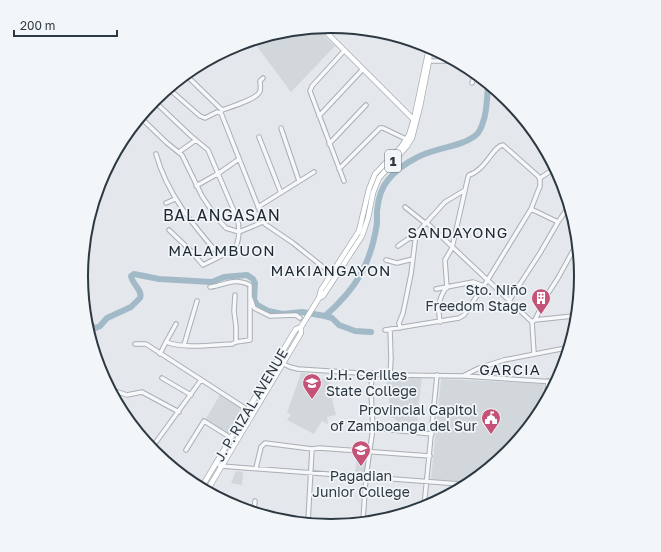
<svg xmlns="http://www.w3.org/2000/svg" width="661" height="552" font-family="'Golos Text',sans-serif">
<rect width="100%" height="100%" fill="#e4e7eb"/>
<path fill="#d2d7dc" d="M317,29L335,46L291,92L253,41Z
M301,373L315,374L318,378L330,380L329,388L336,415L327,417L328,424L322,421L314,434L287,420L291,414L287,413Z
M387,377L422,378L418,409L417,432L398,430V425L395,419L388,416L390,388L386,387Z
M441,379L544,384L542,401L507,453L464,482L431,479Z
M220,395L243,409L228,434L205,420Z
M357,455H367L365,475L355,474Z
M236,471L243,472L242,485L231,483Z"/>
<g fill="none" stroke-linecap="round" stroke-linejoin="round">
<path stroke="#a2bac8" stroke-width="6" d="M325,316C356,289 371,264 377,223C377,219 377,215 377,211C378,201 381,188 388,180C395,171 406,163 416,158C433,148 462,147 476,135C479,133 482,126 483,122C487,113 487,97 488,86
M91,330L100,326L107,318L131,307L140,298C143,290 132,284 131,276L134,274L159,279L212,282L224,277L247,275L253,279L255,283L254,299L257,305L268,311L283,314L302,312L325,316L332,318L339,325L355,331L371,332"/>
<defs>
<path id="minor" d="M429,61H449
M188,77L222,110C230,107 258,99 260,91C261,88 260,84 260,81L263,78
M472,83L474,77
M169,89L200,116L205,118L217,112L221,113L265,224L293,243L333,275
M153,100L191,136L208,150L237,218C240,228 239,240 235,249L203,265L191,251L169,230
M319,116L363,69
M141,118L167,143L182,155L202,196L216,217L226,228L239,232L263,222
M281,128L299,181
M259,137L281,193
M329,144L366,105
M179,152L196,140
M156,154C167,194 193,225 220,256
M339,169L380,128H383L408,140
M540,178L554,169
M344,181L310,91L312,86L344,51
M196,186L219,173L239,159
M166,203L175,199
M258,207L314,172
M405,207L425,223
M531,209L558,222
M426,222L532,322L534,353
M398,246L408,239L415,237
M386,260L397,263L413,259
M436,289L473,282L484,286
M235,295L234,311L236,327V342
M251,299L254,308L270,316L296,315L300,318
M509,301L540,253L558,222L567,209
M535,320L573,316
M440,322C438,309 438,299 446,288
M532,322L535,320L547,295L558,278L575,247
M90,326L92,325
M400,328L399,323L403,313L411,274L416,234L445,202L465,190
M385,330L459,318L464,315L487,281L531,209L540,186V180L538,176L503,145C493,146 486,170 469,175L468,177L452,248L445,260L447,288
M166,342C184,349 212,345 232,344L236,342L250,340V285C233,277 226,285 210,287
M135,344H146L248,410
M184,345L197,301
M160,354L166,342L176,324
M277,361L290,367L298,369L390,375L463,376L479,368L504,360L566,348
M390,375L391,359L390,329
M464,376L555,382
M162,378L191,395
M114,393L118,392L127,395L142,392L179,412
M547,393L548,381
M373,428L432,434
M151,449L201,380
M186,450L204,421L231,438
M216,463L221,466L460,484
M256,468L261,447L265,443L312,449L319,448L430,456
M424,507L437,375
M254,511L255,501
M363,520L366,477L373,428L371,392L372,373
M308,522L312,449"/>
<path id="major" d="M322,28L414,120
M319,298L323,296L362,236L368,218L373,193L379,178L407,146L412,138L420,107L429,61L430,49
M203,485L291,337L296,329L301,327
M208,489L301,333V327L319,298L321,290L359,231L369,189L375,174L401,147L409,135L414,119L428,53L430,48"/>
</defs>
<use href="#minor" stroke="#a9afb5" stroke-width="5.5"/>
<use href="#major" stroke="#a4aeb5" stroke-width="6"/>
<use href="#minor" stroke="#f6f8f9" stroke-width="3.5"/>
<use href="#major" stroke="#fff" stroke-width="4.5"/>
</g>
<defs>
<symbol id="building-pin" viewBox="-11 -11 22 30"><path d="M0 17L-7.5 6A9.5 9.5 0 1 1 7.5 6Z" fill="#c55377" stroke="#f3f6f8"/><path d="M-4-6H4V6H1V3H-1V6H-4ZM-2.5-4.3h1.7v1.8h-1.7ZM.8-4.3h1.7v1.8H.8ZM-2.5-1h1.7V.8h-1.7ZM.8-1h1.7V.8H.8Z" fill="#fff"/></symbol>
<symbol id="university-pin" viewBox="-11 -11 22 30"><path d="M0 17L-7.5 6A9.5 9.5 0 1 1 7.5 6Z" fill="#c55377" stroke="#f3f6f8"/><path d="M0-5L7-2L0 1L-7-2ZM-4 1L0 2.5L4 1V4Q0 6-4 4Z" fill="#fff"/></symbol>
<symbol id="civic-pin" viewBox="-11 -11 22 30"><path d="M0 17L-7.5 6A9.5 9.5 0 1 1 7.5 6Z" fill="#c55377" stroke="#f3f6f8"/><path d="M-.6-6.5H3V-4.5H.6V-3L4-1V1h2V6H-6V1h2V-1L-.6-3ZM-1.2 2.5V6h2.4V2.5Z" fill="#fff"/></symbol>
<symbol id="school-pin" viewBox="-11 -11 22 30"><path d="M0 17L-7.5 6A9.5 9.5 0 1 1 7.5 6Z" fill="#c55377" stroke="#f3f6f8"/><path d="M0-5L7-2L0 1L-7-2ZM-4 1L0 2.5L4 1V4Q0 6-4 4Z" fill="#fff"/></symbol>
</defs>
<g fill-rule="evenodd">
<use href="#building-pin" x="530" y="287" width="22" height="30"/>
<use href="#university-pin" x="301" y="372" width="22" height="30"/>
<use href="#civic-pin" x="480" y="407" width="22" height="30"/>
<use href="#school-pin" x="350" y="439" width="22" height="30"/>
</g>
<g text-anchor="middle" stroke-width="3.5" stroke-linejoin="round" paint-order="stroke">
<rect fill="#f3f6f8" stroke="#687179" stroke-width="1" x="385" y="150" width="16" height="22" rx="3"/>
<g font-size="13" font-weight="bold" fill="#2c3842">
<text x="393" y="166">1</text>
</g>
<g font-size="14" fill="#2c3842" stroke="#f3f6f8" text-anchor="end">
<text x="527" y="295">Sto. Niño<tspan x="527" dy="16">Freedom Stage</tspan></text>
<text x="326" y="380" text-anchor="start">J.H. Cerilles<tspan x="326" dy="16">State College</tspan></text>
<text x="477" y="415">Provincial Capitol<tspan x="477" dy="16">of Zamboanga del Sur</tspan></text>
<text x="361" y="481" text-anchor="middle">Pagadian<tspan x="361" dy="16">Junior College</tspan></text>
</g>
<g font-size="14" fill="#2c3842" stroke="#f3f6f8">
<text transform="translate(251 405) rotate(-59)" y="5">J. P. RIZAL AVENUE</text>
</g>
<g font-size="15" letter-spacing="1" fill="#1e2933" stroke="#f3f6f8">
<text x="458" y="238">SANDAYONG</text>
<text x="222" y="256">MALAMBUON</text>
<text x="331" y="276">MAKIANGAYON</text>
<text x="510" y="375">GARCIA</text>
</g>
<g font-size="16" letter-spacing="1" fill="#1e2933" stroke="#f3f6f8">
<text x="222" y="221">BALANGASAN</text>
</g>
</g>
<path d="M0 0H661V552H0ZM88 276a243 243 0 1 1 486 0a243 243 0 1 1-486 0Z" fill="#f3f6f8" fill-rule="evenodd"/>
<path fill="none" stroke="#2c3842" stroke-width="2" d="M88 276a243 243 0 1 1 486 0a243 243 0 1 1-486 0Z"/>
<path d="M14 30v6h103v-6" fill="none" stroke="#2c3842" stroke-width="2"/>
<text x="20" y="30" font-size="12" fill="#2c3842" stroke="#f3f6f8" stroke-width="3" paint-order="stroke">200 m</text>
</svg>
